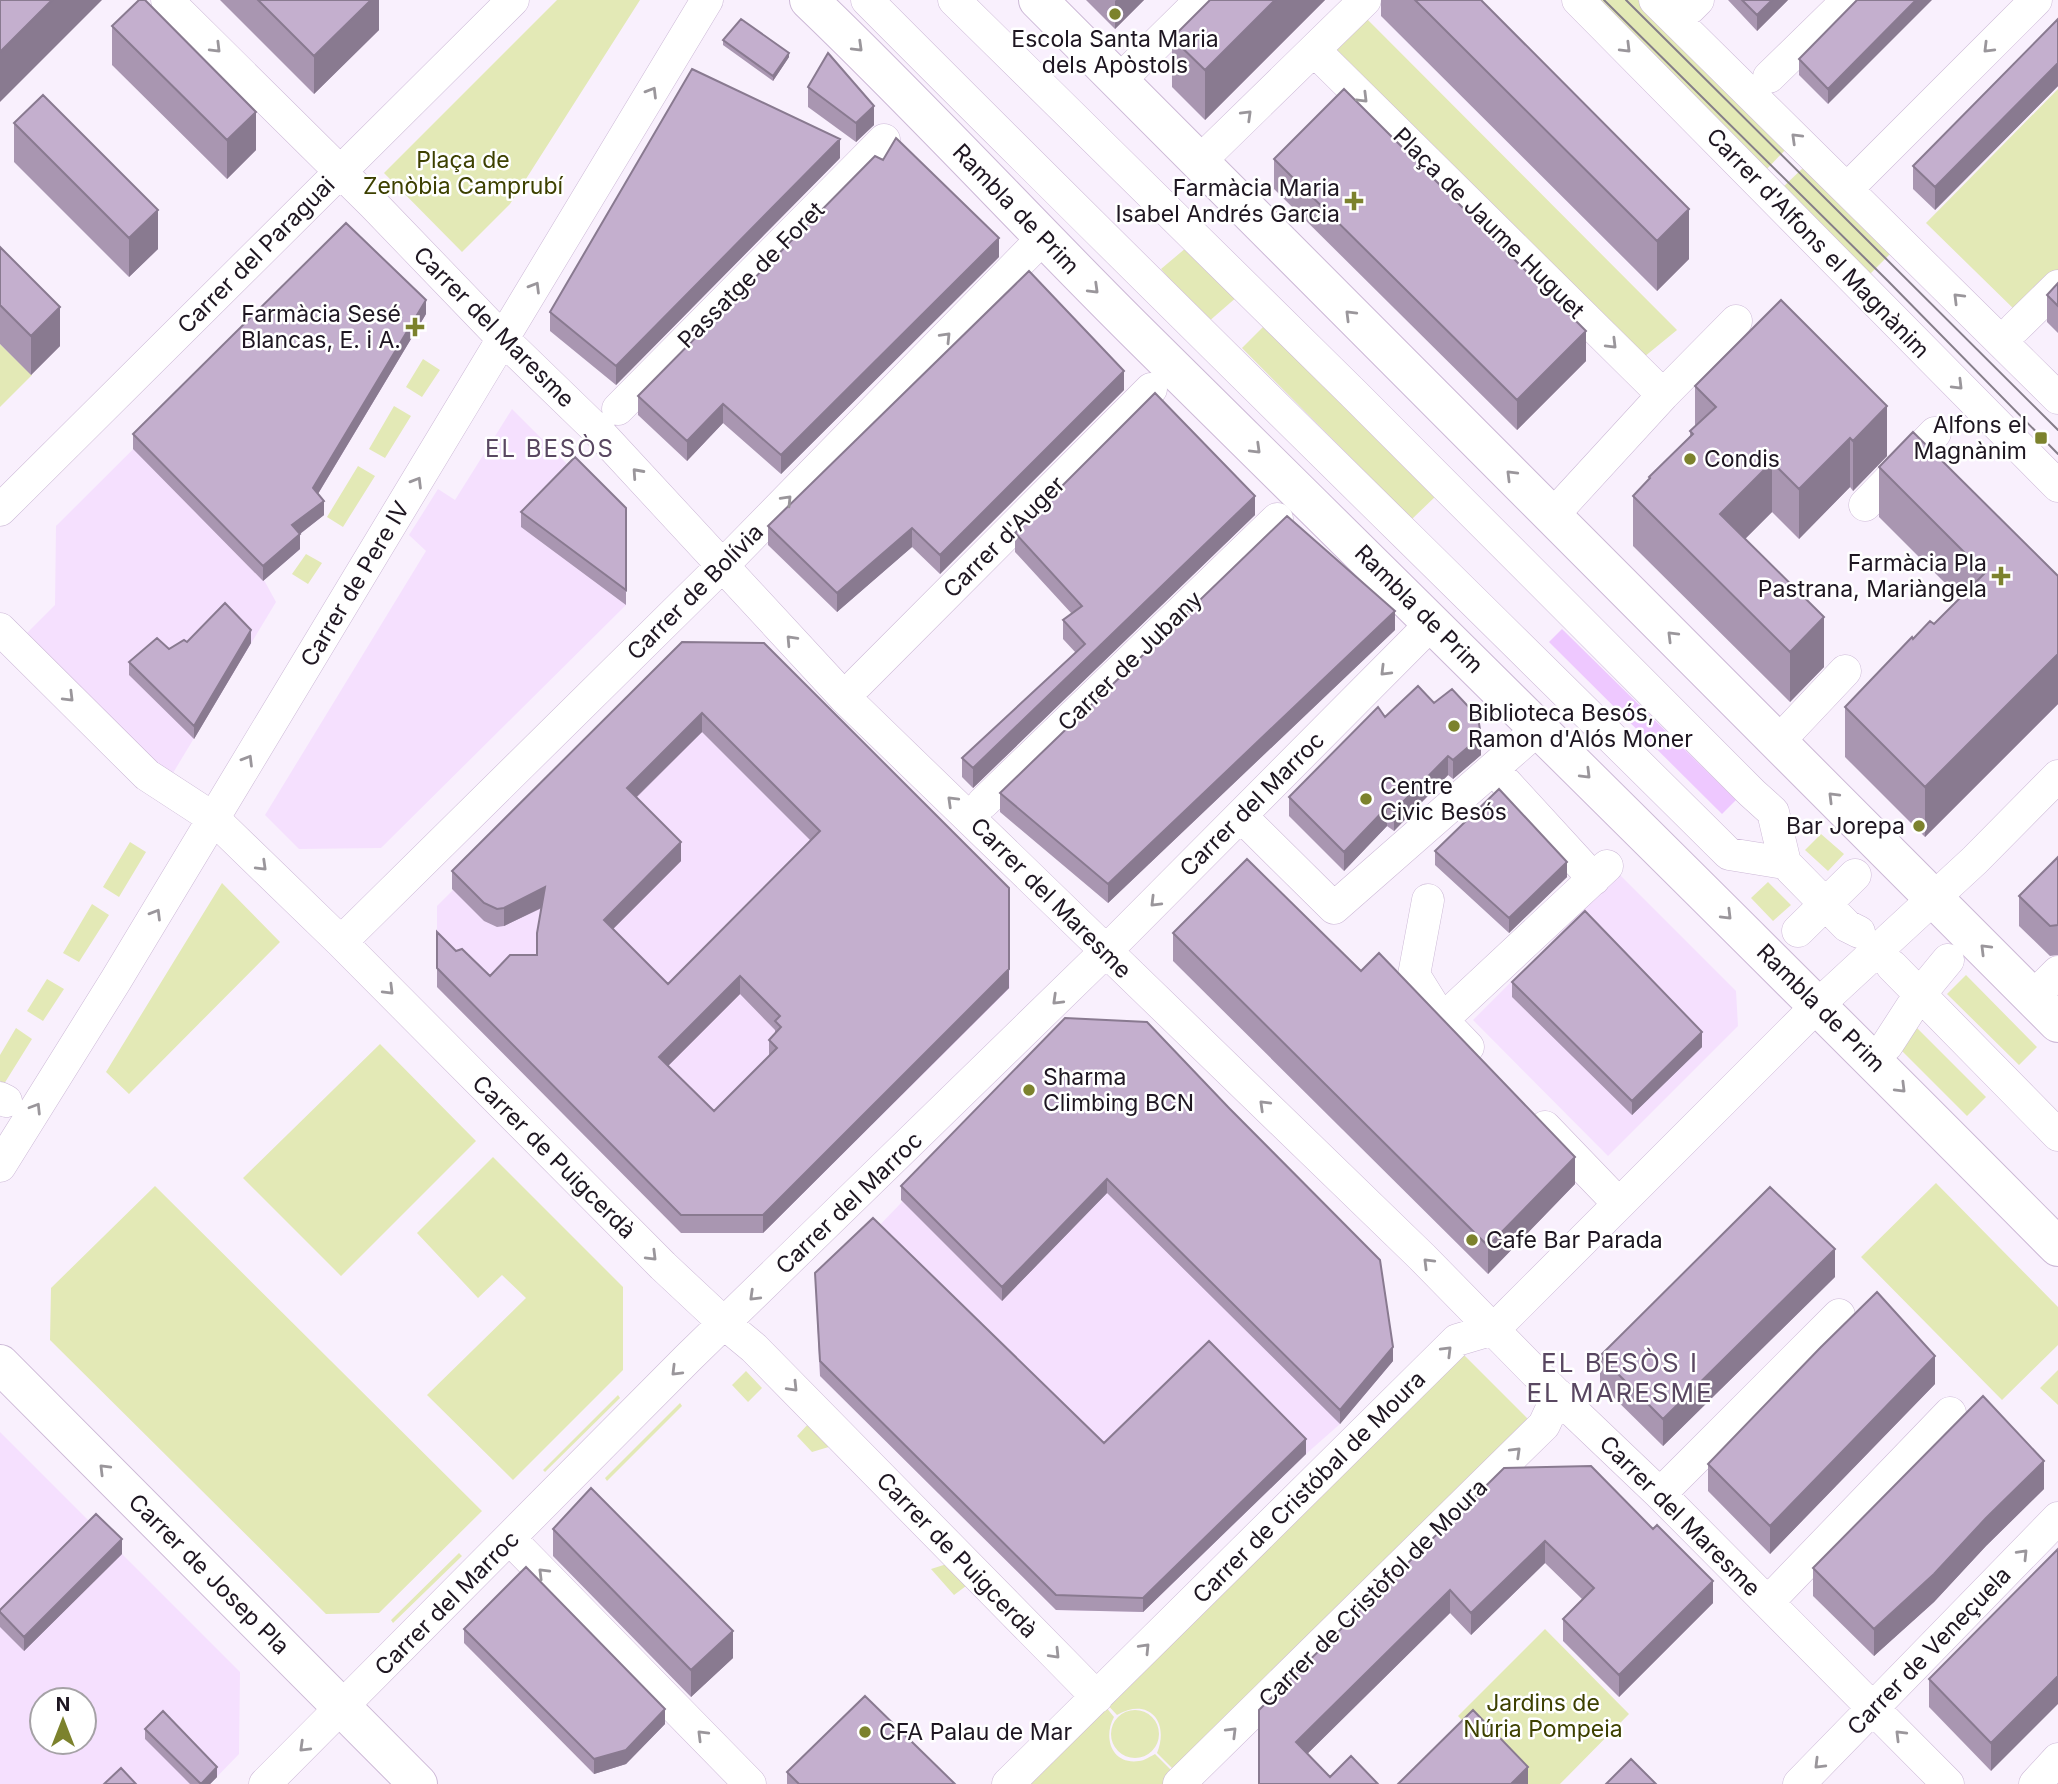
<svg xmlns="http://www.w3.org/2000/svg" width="2058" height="1784" font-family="Inter,sans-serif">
<rect width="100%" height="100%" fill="#f9f0fd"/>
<path fill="#f5e0fe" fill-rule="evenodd" d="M346,237L426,314L313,502L324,515L292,540L300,549L264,580L276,602L170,778L27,633L55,605L56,526Z
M512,409L626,523V605L381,848L299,849L265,815L426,551L409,535L438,489L455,500Z
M682,661L1009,906L1010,988L763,1233H682L437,987V906Z
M1619,874L1736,991L1738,1026L1608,1156L1473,1020Z
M1065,1033L1380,1275L1393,1361L1340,1424L1306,1454L1143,1612L1056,1610L820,1376L815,1287L873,1232Z
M0,1432L240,1672L239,1754L210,1784H0ZM42,1700H84V1742H42Z"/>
<path fill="#e3e9b6" d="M557,0H640L510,204L462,252L384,173Z
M1594,0H1638L1787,148L1765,171Z
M1356,8L1677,330L1644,357L1325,39Z
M2058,89V278L2020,315L1926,223Z
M1805,166L1897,247L1866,278L1783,187Z
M1193,242L1238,296L1207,323L1161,269Z
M1266,324L1438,494L1412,519L1242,348Z
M0,344L32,375L0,407Z
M423,359L440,370L422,397L406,387Z
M394,406L411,416L385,458L369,449Z
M358,466L375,476L343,527L327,517Z
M306,554L322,563L308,584L292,574Z
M1821,834L1844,854L1828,871L1805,850Z
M130,842L146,852L119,897L103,887Z
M1768,882L1791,905L1773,921L1751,898Z
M222,883L280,942L129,1094L106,1072Z
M92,904L109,915L79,962L63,953Z
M1966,975L2037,1047L2019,1065L1947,994Z
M47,979L64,989L43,1021L27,1011Z
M1915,1026L1986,1097L1967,1116L1896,1045Z
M16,1028L32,1039L4,1084L0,1081V1055Z
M380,1044L476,1141L341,1276L243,1178Z
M493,1157L623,1287V1370L513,1480L427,1395L526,1298L502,1275L478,1298L417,1233Z
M1936,1183L2058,1307V1345L2002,1400L1861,1257Z
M155,1186L482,1511L379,1613L326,1614L50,1340L51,1288Z
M1459,1350L1531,1422L1179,1775L1157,1753C1170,1721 1148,1697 1117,1715L1103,1700Z
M2058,1370V1405L2040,1388Z
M746,1371L762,1388L748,1402L732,1385Z
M618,1395L620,1398L545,1472L543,1470Z
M680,1403L682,1406L607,1481L605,1478Z
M810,1422L832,1446L812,1452L797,1436Z
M459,1553L462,1556L393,1623L391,1620Z
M950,1563L970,1583L954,1595L931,1569Z
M1545,1629L1629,1714L1560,1784H1524L1458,1716Z
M1101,1701L1114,1717C1103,1737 1111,1765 1139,1761C1144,1761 1151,1756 1155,1754L1178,1777L1170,1784H1018Z
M1111 1734a24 24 0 1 1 48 0a24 24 0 1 1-48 0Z"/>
<path fill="#eec8ff" d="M1562,629L1736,800L1722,814L1549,642Z"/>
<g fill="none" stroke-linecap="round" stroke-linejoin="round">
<defs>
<path id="street" d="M167,0L374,205L503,339L597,430L844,697L1422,1257L1575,1413L1660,1494L1948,1784
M867,0C1152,287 1442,569 1729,854L1785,863
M954,0L1354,394L1752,793L1773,812L1785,863L1847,926L1859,932
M1578,0L2058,486
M1655,0L2058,398
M1690,8L1698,0
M1314,50L1663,395
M1769,77L1848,0
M1120,80L1201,0
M1198,163L1365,0
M1848,188L2036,0
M2015,328L2058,286
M618,409L884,140
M1865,505L1935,433
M0,510L513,0
M1552,516L1663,395L1736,321
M0,629L147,775L213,818L341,942L663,1266L725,1324L754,1348L1097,1697
M857,684L1151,389
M1778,742L1845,671
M1506,783L1594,879
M983,803L1277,519
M1241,816L1334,908L1529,737
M1428,900L1414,975L1442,1020L1468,1047
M1798,931L1855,875
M341,942L722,566L1036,245L1046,241
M1892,966L2058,1135
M2033,997L2058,972
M1442,1020L1607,866
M1887,1045L1920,994L1948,960
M0,1098L6,1101
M1545,1127L1619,1204
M0,1166L116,980L707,0
M1660,1494L1839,1315
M510,1539L750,1784
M1768,1602L1950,1413
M265,1784L688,1358L1105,952L1433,622
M1008,1784L1457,1340L1494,1329L1818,1005L1975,860L2058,776
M1179,1784L1544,1425L1558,1395
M1799,1784L2058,1518
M2035,1784L2058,1759"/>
<path id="secondary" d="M809,0C922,108 1028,224 1139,334C1446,638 1754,940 2058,1247
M1038,0L2058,1023
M0,1364L418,1784"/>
</defs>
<use href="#street" stroke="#ccb8d6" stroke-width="33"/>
<use href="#secondary" stroke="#ccb8d6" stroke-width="40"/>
<use href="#street" stroke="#fff" stroke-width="32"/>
<use href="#secondary" stroke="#fff" stroke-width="38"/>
<path stroke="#857d89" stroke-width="2" d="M1604,0L1888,281L2058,454
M1626,0L2058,430"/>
</g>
<path fill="#a996b1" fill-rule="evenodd" d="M220,0H379V30L314,94Z
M1086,0H1144L1115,29Z
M1210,0H1325L1205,120L1172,87V38Z
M1381,0H1481L1689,259L1657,291L1381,16Z
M1728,0H1788L1757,31Z
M1857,0L1828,104L1799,75V59Z
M2058,19V86L1935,210L1913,189V166Z
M112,26L256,150L227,179L112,65Z
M723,40L789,57L773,81L723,45Z
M808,87L874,125L856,142L808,107Z
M14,123L158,249L129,277L14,162Z
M840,158L616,385L550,331V312Z
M1274,159L1586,361L1517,430L1274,189Z
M0,247L60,346L31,375L0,344Z
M999,257L781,474L723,423L687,461L638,415V396Z
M2058,283V333L2047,322V295Z
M1781,300L1887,456L1853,491L1850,487L1799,539L1772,512L1745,539L1824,667L1790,702L1633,546V496L1649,480V477L1690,436V431L1695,426V386Z
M426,314L318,494L324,515L300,534V549L263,581L133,449V434Z
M1124,390L940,574L912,547L837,612L768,545V526Z
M1879,467L2058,576V704L1925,837L1845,757V707L1913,639L1934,624L1960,598L1879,517Z
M626,508V605L521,527V512Z
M1255,515L973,788L962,777V758L1076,653L1063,639V620L1072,614L1015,552V533Z
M1395,630L1108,903L1000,812V793Z
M187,642L251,643L194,739L129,675V662Z
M682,642L1009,988L763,1233H681L437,987V932L456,951L490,976L537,955L542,908L504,926L497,927L484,921L452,889V871ZM702,732L811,841L668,984L613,929L681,861L637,797ZM740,994L775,1030V1033L769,1040V1056L714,1111L668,1066Z
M1385,717L1481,755L1453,779L1448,775L1394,831L1387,826L1344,871L1289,816V797Z
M1435,851L1567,877L1509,933L1435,865Z
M2058,857V955L2050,956L2019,926V896Z
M1173,933L1575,1184L1488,1274L1173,961Z
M1512,982L1702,1047L1632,1115L1512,997Z
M1065,1018L1393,1361L1340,1424L1107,1193L1002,1301L901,1200V1186Z
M815,1273L1104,1443L1306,1454L1143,1612L1056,1610L820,1376Z
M1835,1277L1663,1446L1600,1384V1356Z
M1935,1384L1770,1554L1708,1491V1464Z
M1504,1468L1713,1603L1619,1697L1563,1641V1619L1582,1599L1545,1563L1471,1635L1450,1613L1307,1754L1330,1777L1378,1784H1259Z
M2044,1489L1986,1546L1934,1602L1874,1656L1813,1596V1568Z
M553,1529L733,1658L691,1697L553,1556Z
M2058,1549L1991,1771L1929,1707V1679Z
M122,1554L24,1651L0,1627V1610Z
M464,1629L665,1724L626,1764L594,1774L464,1643Z
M145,1729L217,1777L210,1784H190L145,1739Z
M787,1772L955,1784H787Z"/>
<path fill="#897a90" d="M52,0H102L0,102V52Z
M371,0H379V30L314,94V56Z
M1116,0H1144L1115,29V1Z
M1275,0H1325L1205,120V70Z
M1772,0H1788L1757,31V15Z
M1916,0H1932L1828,104V89Z
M789,53V57L773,81V76Z
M2058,63V86L1935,210V187Z
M874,106V125L856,142V123Z
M256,112V150L227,179V140Z
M840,139V158L616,385V366Z
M1689,209V259L1657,291V241Z
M158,210V249L129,277V238Z
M999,238V257L781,474V455Z
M426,300V314L313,502V488Z
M60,307V346L31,375V336Z
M1586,331V361L1517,430V400Z
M1124,371V390L940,574V555Z
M723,404V423L687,461V441Z
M1887,406V456L1853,491V441Z
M1850,438V487L1799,539V489Z
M1772,462V512L1720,564V514Z
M1255,496V515L973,788V768Z
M324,501V515L292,540V525Z
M912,528V547L837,612V593Z
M300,534V549L263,581V566Z
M1395,611V630L1108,903V884Z
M1824,617V667L1790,702V652Z
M251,630V643L194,739V726Z
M2058,654V704L1925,837V787Z
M702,713V732L627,806V788Z
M1481,736V755L1453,779V760Z
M1448,756V775L1394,831V811Z
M1387,807V826L1344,871V852Z
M681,842V861L604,938V920Z
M1567,862V877L1509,933V918Z
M545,887V906L504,926V908Z
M1009,969V988L763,1233V1215Z
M740,976V994L659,1075V1057Z
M1702,1032V1047L1632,1115V1101Z
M1575,1157V1184L1488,1274V1246Z
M1107,1179V1193L1002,1301V1287Z
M1835,1249V1277L1663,1446V1419Z
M1393,1347V1361L1340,1424V1410Z
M1935,1356V1384L1770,1554V1526Z
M1306,1439V1454L1143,1612V1598Z
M2044,1461V1489L1986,1546L1934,1602L1874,1656V1629Z
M122,1539V1554L24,1651V1637Z
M1545,1541V1563L1471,1635V1613Z
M1713,1581V1603L1619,1697V1675Z
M1450,1590V1613L1296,1765V1742Z
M733,1631V1658L691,1697V1670Z
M2058,1676V1704L1991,1771V1743Z
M665,1709V1724L626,1764L594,1774V1759Z
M217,1767V1777L210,1784H201Z
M1528,1767V1784H1511Z"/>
<path fill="#c4afce" stroke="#897a90" stroke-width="2" fill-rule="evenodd" d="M0,0H52L0,52Z
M139,0H145L256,112L227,140L112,26Z
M258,0H371L314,56Z
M1210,0H1275L1205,70L1172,38Z
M1415,0H1481L1689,209L1657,241Z
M1742,0H1772L1757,15Z
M1857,0H1916L1828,89L1799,59Z
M741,19L789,53L773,76L723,40Z
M2058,19V63L1935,187L1913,166Z
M828,53L874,106L856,123L808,87Z
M692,69L840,139L616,366L550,312Z
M1344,89L1586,331L1517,400L1274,159Z
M43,95L158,210L129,238L14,123Z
M896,138L999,238L781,455L723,404L687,441L638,396L875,156L883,160Z
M346,223L426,300L313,488L324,501L292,525L300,534L263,566L133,434Z
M0,247L60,307L31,336L0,305Z
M1029,271L1124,371L940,555L912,528L837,593L768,526Z
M2058,283V306L2047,295Z
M1781,300L1887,406L1853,441L1850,438L1799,489L1772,462L1720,514L1824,617L1790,652L1633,496L1650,478L1649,477L1693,434L1690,431L1716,407L1695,386Z
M1155,393L1255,496L973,768L962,758L1085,644L1063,620L1082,606L1015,533Z
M1913,432L2058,576V654L1925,787L1845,707L1912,637L1913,639L1930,621L1934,624L1985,573L1879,467Z
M575,457L626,508V590L521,512Z
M1287,516L1395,611L1108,884L1000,793Z
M225,603L251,630L194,726L129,662L157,638L169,649L184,640L187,642Z
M682,642L764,643L1009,888V969L763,1215H681L437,968V932L456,951L462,949L490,976L510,955H537V933L545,887L504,908L497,909L484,903L452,871ZM702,713L820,831L668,984L604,920L681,842L627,788ZM740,976L780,1016L775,1021L781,1027L769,1040L777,1048L714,1111L659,1057Z
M1418,686L1434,703L1452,689L1478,717L1481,736L1453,760L1448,756L1394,811L1387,807L1344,852L1289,797L1378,707L1385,717Z
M1499,789L1567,862L1509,918L1435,851Z
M2058,857V925L2050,926L2019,896Z
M1247,859L1361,971L1379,953L1575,1157L1488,1246L1173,933Z
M1585,911L1702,1032L1632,1101L1512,982Z
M1065,1018L1147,1022L1229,1108L1380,1260L1393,1347L1340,1410L1107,1179L1002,1287L901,1186Z
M1770,1187L1835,1249L1663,1419L1600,1356Z
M873,1218L1104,1443L1209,1341L1306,1439L1143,1598L1056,1595L820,1361L815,1273Z
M1877,1292L1935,1356L1770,1526L1708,1464L1820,1348Z
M1983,1396L2044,1461L1986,1518L1934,1574L1874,1629L1813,1568Z
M1591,1466L1653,1529L1657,1525L1713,1581L1619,1675L1563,1619L1594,1588L1545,1541L1471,1613L1450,1590L1296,1742L1330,1777L1351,1756L1378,1784H1259V1710L1504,1468Z
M591,1488L733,1631L691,1670L553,1529Z
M96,1514L122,1539L24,1637L0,1612V1610Z
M2058,1549V1676L1991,1743L1929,1679Z
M526,1567L665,1709L626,1750L594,1759L464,1629Z
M865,1696L955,1784H799L787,1772Z
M1473,1710L1528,1767L1511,1784H1398Z
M163,1711L217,1767L201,1784L145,1729Z
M1631,1759L1656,1784H1606Z
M121,1768L136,1784H104Z"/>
<defs><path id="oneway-chevron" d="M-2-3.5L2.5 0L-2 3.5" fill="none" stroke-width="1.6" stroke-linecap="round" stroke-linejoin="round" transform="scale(1.75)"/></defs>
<g stroke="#9a969b">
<use href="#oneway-chevron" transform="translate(858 47) rotate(44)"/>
<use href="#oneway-chevron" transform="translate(216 48) rotate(45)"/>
<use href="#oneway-chevron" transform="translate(1626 48) rotate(45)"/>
<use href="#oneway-chevron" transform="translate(1988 48) rotate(135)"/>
<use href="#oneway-chevron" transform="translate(652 92) rotate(-59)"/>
<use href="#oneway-chevron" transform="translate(1363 98) rotate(45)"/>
<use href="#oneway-chevron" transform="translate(1247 115) rotate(-44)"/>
<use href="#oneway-chevron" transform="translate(1796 138) rotate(-136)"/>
<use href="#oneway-chevron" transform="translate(535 287) rotate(-59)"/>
<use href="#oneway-chevron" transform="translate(1094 289) rotate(44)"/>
<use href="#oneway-chevron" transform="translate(1958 298) rotate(-135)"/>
<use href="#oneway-chevron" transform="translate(1350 315) rotate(-135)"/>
<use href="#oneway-chevron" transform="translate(946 337) rotate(-46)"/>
<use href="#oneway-chevron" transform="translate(1612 344) rotate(45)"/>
<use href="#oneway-chevron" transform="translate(1958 385) rotate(45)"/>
<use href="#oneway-chevron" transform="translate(1256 449) rotate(44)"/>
<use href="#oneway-chevron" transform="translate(637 473) rotate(-132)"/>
<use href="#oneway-chevron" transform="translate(1511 475) rotate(-135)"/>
<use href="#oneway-chevron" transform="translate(417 482) rotate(-59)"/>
<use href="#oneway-chevron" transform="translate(787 500) rotate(-46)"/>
<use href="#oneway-chevron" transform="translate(1672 636) rotate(-135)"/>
<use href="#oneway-chevron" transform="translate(791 640) rotate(-133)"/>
<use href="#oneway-chevron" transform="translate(1385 671) rotate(135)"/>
<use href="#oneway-chevron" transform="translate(69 697) rotate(45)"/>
<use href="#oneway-chevron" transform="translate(248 760) rotate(-59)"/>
<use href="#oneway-chevron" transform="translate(1586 774) rotate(45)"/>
<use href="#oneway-chevron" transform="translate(1833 797) rotate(-135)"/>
<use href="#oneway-chevron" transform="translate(952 801) rotate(-136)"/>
<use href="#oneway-chevron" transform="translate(262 866) rotate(44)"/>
<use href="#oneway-chevron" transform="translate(1155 902) rotate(135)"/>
<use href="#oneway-chevron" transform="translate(156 914) rotate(-59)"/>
<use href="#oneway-chevron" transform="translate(1727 915) rotate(45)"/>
<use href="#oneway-chevron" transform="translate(1985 949) rotate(-135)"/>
<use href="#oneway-chevron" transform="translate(389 990) rotate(45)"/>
<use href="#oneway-chevron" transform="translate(1057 1000) rotate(136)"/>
<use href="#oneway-chevron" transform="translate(1901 1088) rotate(45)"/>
<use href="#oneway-chevron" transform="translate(1264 1105) rotate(-136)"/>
<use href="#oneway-chevron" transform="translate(36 1108) rotate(-58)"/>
<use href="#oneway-chevron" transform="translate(652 1256) rotate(45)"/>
<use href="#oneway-chevron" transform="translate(1428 1263) rotate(-135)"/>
<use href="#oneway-chevron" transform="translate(754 1296) rotate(136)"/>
<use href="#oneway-chevron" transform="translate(1447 1351) rotate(-45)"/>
<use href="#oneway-chevron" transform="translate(676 1371) rotate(135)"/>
<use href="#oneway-chevron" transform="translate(793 1387) rotate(46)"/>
<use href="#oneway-chevron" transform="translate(1516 1452) rotate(-44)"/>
<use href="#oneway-chevron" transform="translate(104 1469) rotate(-135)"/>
<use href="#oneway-chevron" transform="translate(2023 1554) rotate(-46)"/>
<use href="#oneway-chevron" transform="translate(543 1573) rotate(-135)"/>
<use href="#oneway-chevron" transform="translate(1145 1648) rotate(-46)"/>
<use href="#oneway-chevron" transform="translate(1055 1654) rotate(46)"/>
<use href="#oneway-chevron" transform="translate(1232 1732) rotate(-45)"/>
<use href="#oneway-chevron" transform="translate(702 1735) rotate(-135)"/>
<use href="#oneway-chevron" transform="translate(1900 1735) rotate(-135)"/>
<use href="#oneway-chevron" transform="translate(304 1747) rotate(136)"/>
<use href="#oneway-chevron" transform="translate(1819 1764) rotate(135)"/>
</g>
<g fill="#7c822d" stroke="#fff" stroke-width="2.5">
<circle cx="1115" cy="14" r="7"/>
<path d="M1350.5 190.5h7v7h7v7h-7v7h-7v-7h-7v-7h7z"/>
<path d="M411.5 316.5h7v7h7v7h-7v7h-7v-7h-7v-7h7z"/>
<rect x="2034" y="431" width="14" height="14" rx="3.5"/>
<circle cx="1690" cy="459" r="7"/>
<path d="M1997.5 565.5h7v7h7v7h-7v7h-7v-7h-7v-7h7z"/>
<circle cx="1454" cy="726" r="7"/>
<circle cx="1366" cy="799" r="7"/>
<circle cx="1919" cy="826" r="7"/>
<circle cx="1029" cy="1090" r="7"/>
<circle cx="1472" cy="1240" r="7"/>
<circle cx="865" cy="1732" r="7"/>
</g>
<g text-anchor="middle" stroke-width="5" stroke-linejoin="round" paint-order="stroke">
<g font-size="23" fill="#1e1621" stroke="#fff" text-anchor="start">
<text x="1115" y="47" text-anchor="middle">Escola Santa Maria<tspan x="1115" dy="26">dels Apòstols</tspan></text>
<text x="1340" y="196" text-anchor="end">Farmàcia Maria<tspan x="1340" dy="26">Isabel Andrés Garcia</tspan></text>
<text x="401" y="322" text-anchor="end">Farmàcia Sesé<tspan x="401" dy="26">Blancas, E. i A.</tspan></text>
<text x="2027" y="433" text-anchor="end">Alfons el<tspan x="2027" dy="26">Magnànim</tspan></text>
<text x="1704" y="467">Condis</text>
<text x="1987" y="571" text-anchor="end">Farmàcia Pla<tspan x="1987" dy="26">Pastrana, Mariàngela</tspan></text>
<text x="1468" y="721">Biblioteca Besós,<tspan x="1468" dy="26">Ramon d'Alós Moner</tspan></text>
<text x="1380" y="794">Centre<tspan x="1380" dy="26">Civic Besós</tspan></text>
<text x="1905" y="834" text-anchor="end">Bar Jorepa</text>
<text x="1043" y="1085">Sharma<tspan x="1043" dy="26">Climbing BCN</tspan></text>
<text x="1486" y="1248">Cafe Bar Parada</text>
<text x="879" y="1740">CFA Palau de Mar</text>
</g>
<g font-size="23" fill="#3d4000" stroke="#fff">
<text x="463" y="168">Plaça de<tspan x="463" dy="26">Zenòbia Camprubí</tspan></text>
<text x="1543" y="1711">Jardins de<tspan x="1543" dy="26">Núria Pompeia</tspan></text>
</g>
<g font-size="23" fill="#1e1621" stroke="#fff">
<text transform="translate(1016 209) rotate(46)" y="8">Rambla de Prim</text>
<text transform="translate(1489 223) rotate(45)" y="8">Plaça de Jaume Huguet</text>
<text transform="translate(1818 243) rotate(46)" y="8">Carrer d'Alfons el Magnànim</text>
<text transform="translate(256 255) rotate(-45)" y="8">Carrer del Paraguai</text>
<text transform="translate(751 275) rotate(-45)" y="8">Passatge de Foret</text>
<text transform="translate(494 327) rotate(45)" y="8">Carrer del Maresme</text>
<text transform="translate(1004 537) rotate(-45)" y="8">Carrer d'Auger</text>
<text transform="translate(355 584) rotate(-59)" y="8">Carrer de Pere IV</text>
<text transform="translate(695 592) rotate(-45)" y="8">Carrer de Bolívia</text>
<text transform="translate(1419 609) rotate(45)" y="8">Rambla de Prim</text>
<text transform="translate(1130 661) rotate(-44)" y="8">Carrer de Jubany</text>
<text transform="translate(1252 804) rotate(-45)" y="8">Carrer del Marroc</text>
<text transform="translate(1051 898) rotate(45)" y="8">Carrer del Maresme</text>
<text transform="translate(1821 1008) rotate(45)" y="8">Rambla de Prim</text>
<text transform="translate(554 1157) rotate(45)" y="8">Carrer de Puigcerdà</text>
<text transform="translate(849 1203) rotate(-44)" y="8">Carrer del Marroc</text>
<text transform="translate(1309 1487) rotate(-45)" y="8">Carrer de Cristóbal de Moura</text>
<text transform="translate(1680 1516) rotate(45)" y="8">Carrer del Maresme</text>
<text transform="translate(957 1555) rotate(46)" y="8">Carrer de Puigcerdà</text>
<text transform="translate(209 1574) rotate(45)" y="8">Carrer de Josep Pla</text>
<text transform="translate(1373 1593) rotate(-45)" y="8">Carrer de Cristòfol de Moura</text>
<text transform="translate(447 1603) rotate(-45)" y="8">Carrer del Marroc</text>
<text transform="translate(1929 1651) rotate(-46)" y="8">Carrer de Veneçuela</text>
</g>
<g font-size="24" letter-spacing="2" fill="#594761" stroke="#fff">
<text x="550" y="457">EL BESÒS</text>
</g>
<g font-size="26" letter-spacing="2" fill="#594761" stroke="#fff">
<text x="1620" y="1372">EL BESÒS I<tspan x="1620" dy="30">EL MARESME</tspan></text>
</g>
</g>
<g transform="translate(63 1721)"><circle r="33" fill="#ffffff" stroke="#a5a2a6" stroke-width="2"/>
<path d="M0-5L12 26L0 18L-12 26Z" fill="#7c822d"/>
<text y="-10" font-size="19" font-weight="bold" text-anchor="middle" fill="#1e1621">N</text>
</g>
</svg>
